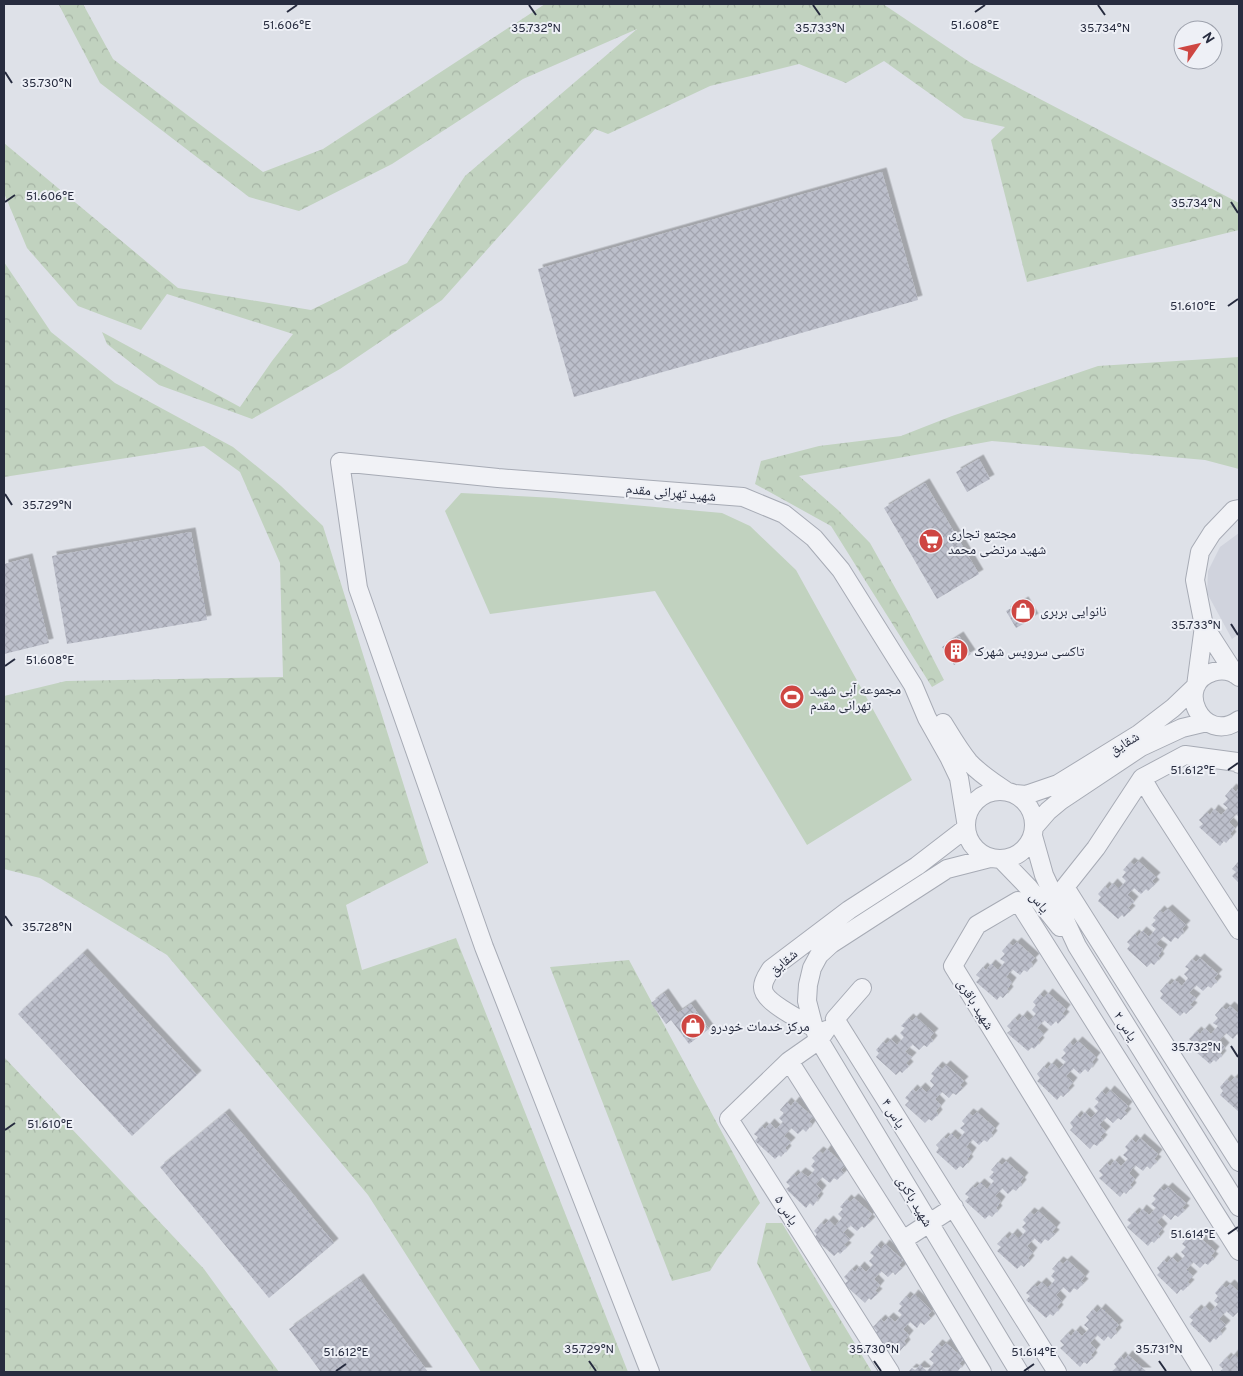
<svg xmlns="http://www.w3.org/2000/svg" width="1243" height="1376" font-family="Overpass,'Noto Naskh Arabic',sans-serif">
<defs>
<pattern id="forest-crowns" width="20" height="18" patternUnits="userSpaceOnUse" patternTransform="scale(1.25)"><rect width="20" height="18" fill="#c1d2bf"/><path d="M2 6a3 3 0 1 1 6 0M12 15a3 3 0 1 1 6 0" fill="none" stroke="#a6b4a5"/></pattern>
<pattern id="building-cross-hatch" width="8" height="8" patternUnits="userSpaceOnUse" patternTransform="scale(1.25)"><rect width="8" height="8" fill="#bcbfcb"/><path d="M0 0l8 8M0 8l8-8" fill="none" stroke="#a2a4af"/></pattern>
<filter id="shadow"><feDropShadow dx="4.5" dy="-4.5" stdDeviation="0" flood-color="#0004"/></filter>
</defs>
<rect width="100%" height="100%" fill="#dee1e8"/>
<path fill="#d0d3dd" d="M1239,533V634L1232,639L1207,593L1208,571L1220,547Z"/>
<path fill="#c1d2bf" d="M461,493L555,498L722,513L750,526L796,570L912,780L807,845L655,591L490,614L445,511Z"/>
<path fill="url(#forest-crowns)" d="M64,4H83L113,59L263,172L323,149L545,4H883L971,63L1239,203V230L1027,282L991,140L1005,127L964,118L884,61L846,83L799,64L710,86L608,134L595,129L442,300L340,369L252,419L159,385L107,344L102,332L240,407L272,361L293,334L167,294L141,330L78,306L27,248L4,193V143L178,288L311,310L407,263L465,176L637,29L523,79L392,164L299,211L249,197L100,83L59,5Z
M4,262L51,332L115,383L233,447L281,486L323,526L428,863L346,905L362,970L456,938L628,1372H481L368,1195L167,955L40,878L4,869V696L66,681L283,677L280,563L240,472L204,446L4,477Z
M1239,357V469L1205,460L992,441L799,476L838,510L870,543L911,616L944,680L932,687L831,526L755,484L761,461L819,446L901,436L952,416L1098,366Z
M629,960L760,1203L718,1258L710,1271L672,1281L550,967Z
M4,1057L204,1269L279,1372H4Z
M766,1223H782L872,1372H812L757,1263Z"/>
<path fill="url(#building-cross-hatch)" filter="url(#shadow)" d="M882,172L918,300L574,397L538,269Z
M979,459L990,479L967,492L956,472Z
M925,483L979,574L937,599L884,508Z
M191,532L207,620L67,644L52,556Z
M28,558L49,643L4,654V564Z
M1024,601L1034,618L1016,628L1006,611Z
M959,636L971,654L954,665L942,647Z
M1232,788L1236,792L1239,788V817L1236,814L1229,822L1235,828L1230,834L1232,836L1226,843L1224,841L1220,846L1199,827L1203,824L1199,820L1207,812L1210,815L1214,809L1221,815L1228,808L1223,804L1228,799L1225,796Z
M1138,861L1156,877L1152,881L1155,884L1148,891L1146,889L1141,894L1134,888L1127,895L1134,901L1128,908L1131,910L1124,917L1122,915L1118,919L1098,901L1101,897L1098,894L1105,886L1108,889L1113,883L1119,889L1126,881L1122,877L1126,872L1123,870L1130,862L1134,865Z
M1239,861V883L1232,876L1236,872L1232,869Z
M1168,909L1186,925L1182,929L1184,932L1178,939L1175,937L1171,942L1163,936L1156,944L1163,949L1158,956L1160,958L1154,965L1151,963L1147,967L1127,949L1130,945L1127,942L1135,934L1137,937L1142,931L1149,937L1156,929L1151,925L1156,920L1153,918L1160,910L1163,913Z
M1017,942L1035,958L1031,962L1033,965L1027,972L1024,970L1020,975L1012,969L1006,977L1012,982L1007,989L1009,991L1003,998L1000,996L997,1000L976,982L980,978L976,975L983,967L986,970L991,964L998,970L1005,962L1000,959L1005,954L1002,951L1009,943L1013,946Z
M83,953L197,1075L132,1136L18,1014Z
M1200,958L1218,974L1214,978L1217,981L1211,988L1208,986L1203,991L1196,985L1189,993L1196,998L1190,1005L1193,1007L1186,1014L1184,1012L1180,1016L1160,998L1163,994L1160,991L1167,983L1170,985L1175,980L1182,986L1188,978L1184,974L1189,969L1185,967L1192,959L1196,962Z
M664,993L678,1013L691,1004L709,1029L689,1044L671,1020L666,1024L651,1003Z
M1048,993L1066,1009L1062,1014L1065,1016L1058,1024L1056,1021L1051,1026L1044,1020L1037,1028L1044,1034L1038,1040L1040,1042L1034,1049L1032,1047L1028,1051L1007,1033L1011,1030L1007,1026L1015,1018L1018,1021L1023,1015L1029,1021L1036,1014L1032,1010L1036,1005L1033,1002L1040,994L1044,998Z
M1230,1006L1239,1014V1035L1237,1034L1233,1039L1226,1033L1219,1041L1225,1047L1220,1053L1222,1055L1216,1062L1214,1060L1210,1064L1189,1046L1193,1042L1189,1039L1197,1031L1200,1034L1205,1028L1211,1034L1218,1026L1213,1023L1218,1018L1215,1015L1222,1007L1226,1010Z
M916,1017L934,1033L930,1037L933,1040L927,1047L924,1045L919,1050L912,1044L905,1052L912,1057L906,1063L909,1066L902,1073L900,1071L896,1075L876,1057L879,1053L876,1050L883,1042L886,1044L891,1039L897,1045L904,1037L900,1033L905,1028L901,1026L909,1018L912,1021Z
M1078,1041L1096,1057L1092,1062L1094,1064L1088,1072L1085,1069L1080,1074L1073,1068L1066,1076L1073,1082L1068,1088L1070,1090L1063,1097L1061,1095L1057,1100L1037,1081L1040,1078L1037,1074L1044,1066L1047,1069L1052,1063L1059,1069L1066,1062L1061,1058L1066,1053L1063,1050L1070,1042L1073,1046Z
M946,1065L964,1081L960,1085L963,1088L956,1095L953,1093L949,1098L942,1092L935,1099L941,1105L936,1111L938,1114L932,1121L929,1119L925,1123L905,1105L909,1101L905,1098L913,1089L916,1092L921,1087L927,1093L934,1085L930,1081L934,1076L931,1074L938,1066L942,1069Z
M1235,1077L1239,1080V1112L1220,1095L1223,1091L1220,1087L1227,1079L1230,1082Z
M1110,1090L1128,1106L1124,1111L1127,1113L1121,1120L1118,1118L1113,1123L1106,1117L1099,1125L1106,1131L1100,1137L1103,1139L1097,1146L1094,1144L1090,1149L1070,1130L1073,1127L1070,1123L1077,1115L1080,1118L1085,1112L1091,1118L1098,1111L1094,1107L1099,1102L1095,1099L1102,1091L1106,1095Z
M795,1101L813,1117L809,1122L812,1124L806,1132L803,1129L798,1134L791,1128L784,1136L791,1142L785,1148L787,1150L781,1157L779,1155L775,1159L755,1141L758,1137L754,1134L762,1126L765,1129L770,1123L776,1129L783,1122L779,1118L784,1113L780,1110L787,1102L791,1106Z
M977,1112L995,1128L991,1133L993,1135L987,1142L984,1140L979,1145L972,1139L966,1147L972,1152L967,1159L969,1161L963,1168L960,1166L956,1170L936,1152L939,1148L936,1145L944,1137L946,1139L951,1134L958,1140L965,1132L960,1128L965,1124L962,1121L969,1113L973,1116Z
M225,1113L334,1243L269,1298L160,1167Z
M1140,1138L1158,1154L1154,1159L1157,1161L1150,1169L1147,1166L1143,1171L1135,1165L1129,1173L1135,1179L1130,1185L1132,1187L1126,1194L1124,1192L1120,1197L1099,1178L1103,1175L1099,1171L1107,1163L1110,1166L1115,1160L1121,1166L1128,1159L1123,1155L1128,1150L1125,1147L1132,1139L1136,1143Z
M827,1149L845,1166L841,1170L844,1173L837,1180L834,1178L830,1183L822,1177L816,1184L822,1190L817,1196L819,1198L813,1206L810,1203L806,1208L786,1189L790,1186L786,1182L794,1174L796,1177L801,1172L808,1177L815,1170L811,1166L815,1161L812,1158L819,1151L823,1154Z
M1006,1161L1024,1177L1020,1182L1022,1184L1016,1191L1013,1189L1008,1194L1002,1188L995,1196L1001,1201L996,1208L998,1210L992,1217L989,1215L985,1219L965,1201L969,1197L965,1194L973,1186L975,1188L980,1183L987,1189L994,1181L989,1177L994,1172L991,1170L998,1162L1002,1165Z
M1168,1187L1186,1203L1182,1208L1185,1210L1178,1217L1175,1215L1171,1220L1164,1214L1157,1222L1163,1228L1158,1234L1160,1236L1154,1243L1152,1241L1148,1246L1127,1227L1131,1223L1127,1220L1135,1212L1138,1215L1142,1209L1149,1215L1156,1208L1151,1204L1156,1199L1153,1196L1160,1188L1164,1191Z
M854,1198L872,1214L868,1219L871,1221L864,1228L862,1226L857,1231L850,1225L843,1233L850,1239L844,1245L847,1247L840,1254L838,1252L834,1256L814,1238L817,1234L814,1231L821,1223L824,1225L829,1220L835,1226L842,1218L838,1214L843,1209L840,1207L847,1199L850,1202Z
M1038,1211L1056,1227L1052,1232L1055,1234L1048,1241L1045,1239L1041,1244L1034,1238L1027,1246L1033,1252L1028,1258L1030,1260L1024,1267L1021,1265L1017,1269L997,1251L1001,1247L997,1244L1005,1236L1008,1239L1013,1233L1019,1239L1026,1231L1022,1227L1026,1223L1023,1220L1030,1212L1034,1215Z
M1197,1235L1215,1251L1211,1256L1214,1258L1208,1265L1205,1263L1200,1268L1193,1262L1186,1270L1193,1276L1187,1282L1190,1284L1183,1291L1181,1289L1177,1294L1157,1275L1160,1272L1157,1268L1164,1260L1167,1263L1172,1257L1178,1263L1185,1256L1181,1252L1186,1247L1182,1244L1189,1236L1193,1240Z
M885,1244L903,1260L899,1265L902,1268L895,1275L893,1272L888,1277L881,1271L874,1279L880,1285L875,1291L878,1293L871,1300L869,1298L865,1303L844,1284L848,1281L844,1277L852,1269L855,1272L860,1266L866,1272L873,1265L869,1261L874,1256L870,1253L877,1245L881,1249Z
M1067,1260L1085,1276L1081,1281L1084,1283L1077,1290L1074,1288L1070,1293L1063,1287L1056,1295L1062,1301L1057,1307L1059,1309L1053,1316L1050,1314L1046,1318L1026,1300L1030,1296L1026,1293L1034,1285L1037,1287L1042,1282L1048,1288L1055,1280L1051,1276L1055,1271L1052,1269L1059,1261L1063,1264Z
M359,1278L428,1372H321L289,1329Z
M1230,1284L1239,1292V1313L1238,1312L1233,1317L1226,1311L1219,1319L1226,1325L1220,1331L1222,1333L1216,1340L1214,1338L1210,1343L1190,1324L1193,1320L1189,1317L1197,1309L1200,1312L1205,1306L1211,1312L1218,1304L1214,1301L1218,1296L1215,1293L1222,1285L1226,1288Z
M914,1294L932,1311L928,1315L931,1318L924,1325L921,1322L917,1328L910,1322L903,1329L909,1335L904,1341L906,1344L900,1351L898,1348L893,1353L873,1334L877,1331L873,1327L881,1319L884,1322L889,1317L895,1322L902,1315L898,1311L902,1306L899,1304L906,1296L910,1299Z
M1101,1308L1119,1325L1115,1329L1117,1332L1111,1339L1108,1336L1104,1341L1097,1335L1090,1343L1096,1349L1091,1355L1093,1357L1087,1364L1084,1362L1080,1367L1060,1348L1064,1345L1060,1341L1068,1333L1071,1336L1076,1330L1082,1336L1089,1329L1084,1325L1089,1320L1086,1317L1093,1309L1097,1313Z
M946,1343L964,1359L959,1364L962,1366L957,1372L953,1371L952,1372H944L941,1370L939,1372H908L912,1368L915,1370L920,1365L927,1371L934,1363L929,1359L934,1354L931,1352L938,1344L942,1347Z
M1234,1354L1239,1359V1372H1219L1223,1369L1219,1365L1227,1357L1229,1360Z
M1128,1355L1147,1372H1111L1117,1367L1114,1364L1121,1356L1124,1360Z"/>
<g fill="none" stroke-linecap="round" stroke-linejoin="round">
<defs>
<path id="street" d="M1204,626L1195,580L1200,552L1212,533L1234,510L1239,509
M1239,677C1232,671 1223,669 1213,672C1173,684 1202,746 1239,720
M943,723C951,736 959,750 969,762C980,774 993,782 1006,791
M1239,764L1237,762L1185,755L1142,778L1153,797L1239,930
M1142,778L1096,848L1065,887L1239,1162
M966 825a34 34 0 1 1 68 0a34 34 0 1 1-68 0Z
M1015,794L1026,795L1058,784L1139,734L1173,708L1196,686L1204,626L1235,674
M1035,826L1048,811L1060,801L1141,747L1182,728L1207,722
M1033,836L1044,875L1077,946L1239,1207
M990,858L947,869L831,944L819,955L812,968L808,985L807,1001L814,1028L819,1040L1019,1372
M1001,859L1029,888L1060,927
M862,988L835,1019L1057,1372
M814,1028C802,1020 762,1002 763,987C763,980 768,974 771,969L849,910L917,866L965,829
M826,1030L819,1040L789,1061L729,1119L890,1372
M789,1061L903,1240L982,1372
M903,1240L954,1207
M650,1372L484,947L358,588L340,462L498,478L743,497L784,514L814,538L841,570L913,685L927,718L949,757L959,778L966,821
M1203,1372L953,966L977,925L1018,901L1239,1251"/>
</defs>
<use href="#street" stroke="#a7abb5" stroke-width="20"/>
<use href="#street" stroke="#f1f2f6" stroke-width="18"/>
</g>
<path fill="none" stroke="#272c3f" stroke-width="2" d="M529,5L536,15M813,5L820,15M1098,5L1105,15M287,12L297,5M975,12L985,5M5,72L12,83M5,202L15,195M1231,202L1238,213M1228,306L1238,299M5,494L12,505M1231,624L1238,635M5,666L15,659M1228,770L1238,763M5,916L12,926M1231,1046L1238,1057M5,1130L15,1123M1228,1234L1238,1227M589,1361L596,1371M874,1361L881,1371M1159,1361L1166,1371M336,1371L346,1364M1024,1371L1034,1364"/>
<defs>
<symbol id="supermarket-disc" viewBox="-11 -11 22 22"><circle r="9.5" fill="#ce4642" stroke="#eef0f6"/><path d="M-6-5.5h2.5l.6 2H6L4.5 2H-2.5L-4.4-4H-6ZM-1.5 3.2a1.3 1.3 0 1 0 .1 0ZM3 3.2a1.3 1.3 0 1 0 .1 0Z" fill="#fff"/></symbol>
<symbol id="shop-disc" viewBox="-11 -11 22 22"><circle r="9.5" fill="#ce4642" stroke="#eef0f6"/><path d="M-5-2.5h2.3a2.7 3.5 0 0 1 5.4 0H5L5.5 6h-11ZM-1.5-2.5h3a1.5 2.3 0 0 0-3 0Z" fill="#fff"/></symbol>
<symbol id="building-disc" viewBox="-11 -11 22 22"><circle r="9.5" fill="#ce4642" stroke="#eef0f6"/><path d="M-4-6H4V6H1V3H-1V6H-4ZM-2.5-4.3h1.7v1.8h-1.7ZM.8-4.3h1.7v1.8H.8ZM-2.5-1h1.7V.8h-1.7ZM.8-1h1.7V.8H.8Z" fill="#fff"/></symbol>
<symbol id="stadium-disc" viewBox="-11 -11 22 22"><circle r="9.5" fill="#ce4642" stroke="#eef0f6"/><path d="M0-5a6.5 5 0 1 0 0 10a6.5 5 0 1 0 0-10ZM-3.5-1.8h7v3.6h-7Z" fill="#fff"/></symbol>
</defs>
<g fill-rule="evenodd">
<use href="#supermarket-disc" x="917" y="527" width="28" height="28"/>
<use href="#shop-disc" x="1009" y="597" width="28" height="28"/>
<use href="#building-disc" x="942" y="637" width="28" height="28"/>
<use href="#stadium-disc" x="778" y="683" width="28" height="28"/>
<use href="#shop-disc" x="679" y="1012" width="28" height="28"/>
</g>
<g text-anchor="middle" stroke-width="4" stroke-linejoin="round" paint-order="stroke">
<g font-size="14" fill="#272c3f" stroke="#eef0f6">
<text transform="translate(671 492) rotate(5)" y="5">شهید تهرانی مقدم</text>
<text transform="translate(1124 743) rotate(-32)" y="5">شقایق</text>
<text transform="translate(1040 902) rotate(52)" y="5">یاس</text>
<text transform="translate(783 962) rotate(-41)" y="5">شقایق</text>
<text transform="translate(976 1004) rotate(58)" y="5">شهید باقری</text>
<text transform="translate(1126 1026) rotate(58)" y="5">یاس ۲</text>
<text transform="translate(894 1113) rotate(58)" y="5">یاس ۴</text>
<text transform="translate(915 1201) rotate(59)" y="5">شهید باکری</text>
<text transform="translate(787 1210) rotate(58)" y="5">یاس ۵</text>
</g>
<g font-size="14" fill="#272c3f" stroke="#eef0f6" text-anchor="start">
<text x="948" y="538">مجتمع تجاری<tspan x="948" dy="16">شهید مرتضی محمد</tspan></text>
<text x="1040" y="616">نانوایی بربری</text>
<text x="974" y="656">تاکسی سرویس شهرک</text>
<text x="810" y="694">مجموعه آبی شهید<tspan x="810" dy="16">تهرانی مقدم</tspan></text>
<text x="710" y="1031">مرکز خدمات خودرو</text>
</g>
</g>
<g font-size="12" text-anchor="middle" fill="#272c3f" stroke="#eef0f6" stroke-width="4" stroke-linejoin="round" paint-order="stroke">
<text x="287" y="29">51.606°E</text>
<text x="975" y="29">51.608°E</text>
<text x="536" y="32">35.732°N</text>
<text x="1105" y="32">35.734°N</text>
<text x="820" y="32">35.733°N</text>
<text x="47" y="87">35.730°N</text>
<text x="50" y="200">51.606°E</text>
<text x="1196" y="207">35.734°N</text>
<text x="1193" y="310">51.610°E</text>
<text x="47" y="509">35.729°N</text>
<text x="1196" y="629">35.733°N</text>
<text x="50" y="664">51.608°E</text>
<text x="1193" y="774">51.612°E</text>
<text x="47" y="931">35.728°N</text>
<text x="1196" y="1051">35.732°N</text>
<text x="50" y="1128">51.610°E</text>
<text x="1193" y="1238">51.614°E</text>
<text x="589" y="1353">35.729°N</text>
<text x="874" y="1353">35.730°N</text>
<text x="1159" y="1353">35.731°N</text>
<text x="346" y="1356">51.612°E</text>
<text x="1034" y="1356">51.614°E</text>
</g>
<rect width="1243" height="1376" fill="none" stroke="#272c3f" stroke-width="10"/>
<g transform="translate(1198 45) rotate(56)"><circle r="24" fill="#eef0f6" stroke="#9ea2ad"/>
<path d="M0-4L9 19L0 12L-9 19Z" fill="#ce4642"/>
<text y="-8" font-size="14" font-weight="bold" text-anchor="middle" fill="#272c3f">N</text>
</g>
</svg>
